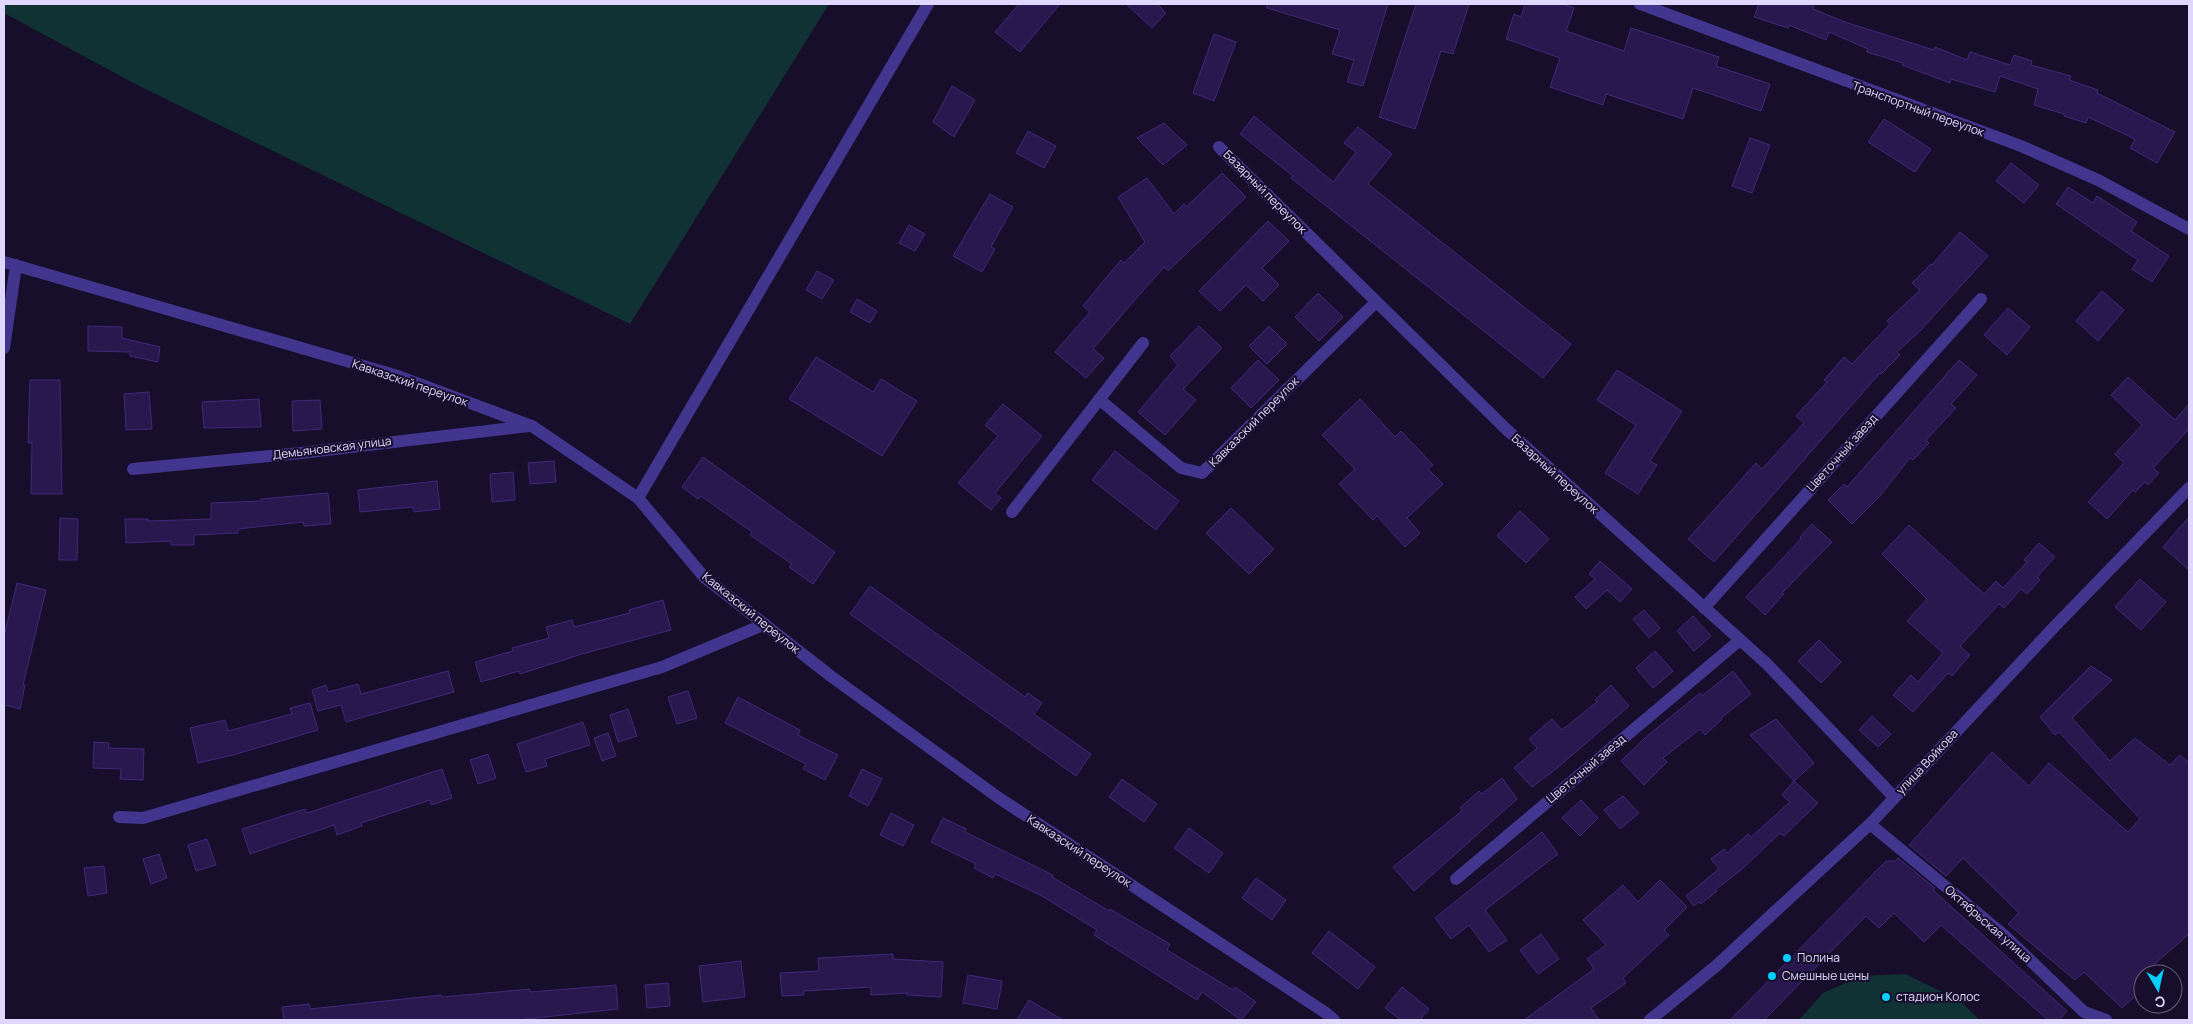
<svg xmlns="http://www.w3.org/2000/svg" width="2193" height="1024" font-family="Manrope,sans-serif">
<rect width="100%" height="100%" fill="#160e2a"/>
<path fill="#103235" d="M4,4H829L630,324L139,86L4,13Z
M1905,974L1959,1000L1980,1020H1799L1823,993L1862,976Z"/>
<path fill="#28184d" stroke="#41287b" d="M1019,4H1060L1020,52L995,32Z
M1126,4H1157L1166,13L1152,28Z
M1267,4H1388L1363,86L1347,82L1354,60L1332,54L1340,30L1267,8Z
M1416,4H1469L1453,54L1441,51L1415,129L1379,117Z
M1525,4H1563L1574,8L1566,31L1624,51L1631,28L1719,57L1716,66L1770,84L1761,111L1693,88L1683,119L1606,94L1603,105L1550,87L1560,58L1506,39L1514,14L1521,17Z
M1759,4H1814L1813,9L1848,23L1934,50L1935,47L1967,60L1970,52L2010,65L2014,55L2032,61L2031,65L2071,76L2069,80L2098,90L2097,93L2175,132L2157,163L2130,148L2135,139L2088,117L2086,123L2064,116V114L2034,105L2038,89L2000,76L1995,92L1951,79L1950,83L1902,65L1903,63L1867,52L1868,49L1829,32L1826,40L1789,25L1788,28L1754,17Z
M1214,34L1236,42L1214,101L1193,93Z
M952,86L975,100L954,137L933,122Z
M1254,116L1333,182L1356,152L1344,143L1358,127L1392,154L1368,184L1571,344L1543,378L1291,178L1293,176L1240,134Z
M1884,119L1931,149L1915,172L1868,142Z
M1164,123L1187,145L1163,165L1137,138Z
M1028,131L1056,146L1044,168L1016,153Z
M1750,138L1770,145L1752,193L1732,186Z
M2011,163L2039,185L2024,203L1996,181Z
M1222,173L1246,197L1168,271L1164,267L1133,302L1093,349L1104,358L1086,378L1055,352L1090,312L1083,306L1105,279L1121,260L1124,263L1145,242L1118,197L1147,178L1174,214L1184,204L1186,207Z
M2068,187L2093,203L2097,196L2137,222L2131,231L2169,256L2152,282L2132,269L2138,260L2056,204Z
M990,194L1013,207L991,247L995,249L982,272L953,256Z
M1268,221L1289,241L1262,268L1279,285L1263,301L1246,285L1220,311L1199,291Z
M909,225L925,234L915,251L899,243Z
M1960,232L1988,256L1920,331L1897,352L1900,355L1881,374L1880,373L1714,562L1688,539L1756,463L1762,469L1804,423L1796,416L1827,382L1824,380L1844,357L1852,364L1890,324L1887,321L1920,290L1912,283L1931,264L1932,265Z
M817,271L834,280L822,299L806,290Z
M2102,291L2124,310L2098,341L2076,321Z
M1318,293L1343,317L1319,341L1295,317Z
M857,299L877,311L870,323L850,312Z
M2008,308L2030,327L2007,355L1984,335Z
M88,326L122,327V338L160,347L158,362L130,356V352L88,351Z
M1199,326L1222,348L1183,389L1196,400L1165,435L1138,412L1178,365L1170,356Z
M1269,326L1287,344L1267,364L1249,346Z
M816,357L873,392L881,379L917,401L882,456L789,399Z
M1258,360L1279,380L1251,408L1231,388Z
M1959,360L1977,375L1951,404L1956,408L1926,440L1929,443L1913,460L1910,458L1879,497L1852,524L1828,500L1844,484L1847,487Z
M1617,370L1682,411L1650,461L1657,465L1638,494L1605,473L1636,425L1597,400Z
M2128,377L2175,420L2189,404V429L2153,468L2159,473L2148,485L2145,482L2135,492L2133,490L2107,519L2088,502L2124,463L2115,454L2142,425L2111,395Z
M30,380H60L62,494H31L32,443H28Z
M149,392L152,429L126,430L124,394Z
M259,399L261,427L204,428L202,402Z
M1360,399L1395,437L1401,431L1433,465L1428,469L1443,484L1407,518L1420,533L1405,547L1377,516L1373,520L1339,484L1355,469L1322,435Z
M320,400L322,429L293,431L292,401Z
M1003,404L1042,436L995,493L1001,498L991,510L958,483L998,436L985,425Z
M1115,451L1179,501L1156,530L1092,480Z
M703,457L835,552L813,584L789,567L792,564L750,535L752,532L701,496L698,499L682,487Z
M554,461L556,482L530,484L528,463Z
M513,472L515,500L492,502L490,474Z
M437,481L440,509L414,512L413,507L360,512L358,490Z
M328,493L331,524L304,526L303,522L238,529V533L194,535V545H171V541L126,543L125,519H148V521L211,519V503L261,501V499Z
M1231,508L1274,549L1249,574L1206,533Z
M1520,511L1549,539L1526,563L1497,536Z
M2189,517V570L2163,547Z
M60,518L78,519L77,560H59Z
M1812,524L1832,542L1782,593L1784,594L1765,615L1746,597L1801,539L1800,537Z
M1909,525L1984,594L1996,581L2003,588L2027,562L2024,560L2039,543L2055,557L2037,577L2040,580L2027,594L2021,589L2004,608L1999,604L1960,646L1970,655L1952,676L1948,673L1913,712L1893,695L1911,675L1918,682L1943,653L1907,621L1927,599L1882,554Z
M1600,561L1632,589L1620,602L1607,590L1586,609L1575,597L1595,579L1589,574Z
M2140,579L2166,602L2141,630L2115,607Z
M17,583L46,590L23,685H25L20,709L4,705V636Z
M870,586L1025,697L1028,693L1042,703L1034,714L1091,754L1076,776L850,614Z
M663,600L671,630L582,654L520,674L519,671L481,682L475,662L513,651L512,648L549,638L546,627L572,620L574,627L630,613L629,610Z
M1644,610L1660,628L1649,638L1633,619Z
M1693,616L1711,636L1694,651L1677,631Z
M1819,640L1841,662L1821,683L1798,661Z
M1655,651L1673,671L1653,688L1636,668Z
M2091,666L2112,680L2072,718L2110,761L2135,738L2170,765L2180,755L2189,763V934L2143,974V989L2122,1008L2084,972L2075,980L2008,924L2019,913L1963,858L1946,876L1909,845L1992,752L2029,786L2049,763L2128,832L2140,819L2059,732L2055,735L2040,717Z
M448,671L454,692L346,722L341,705L318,711L312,690L326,685L328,692L358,684L361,694Z
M1733,671L1751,694L1721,718L1722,719L1705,735L1700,729L1663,758L1667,762L1644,785L1621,761L1646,737L1700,693L1702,696Z
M1611,685L1629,706L1556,769L1532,787L1514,768L1537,748L1529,739L1552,719L1562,730L1597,702L1595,700Z
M688,691L697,718L677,724L668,697Z
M738,697L800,730L798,735L838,755L825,780L803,769L806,764L725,723Z
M310,703L318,730L233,755L198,763L190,728L225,720L228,731L292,714L290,708Z
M628,709L637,736L618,742L610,715Z
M1872,716L1891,734L1878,747L1859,730Z
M1776,719L1814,763L1794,781L1750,735Z
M583,722L590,745L545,759L547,766L526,772L517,744Z
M608,733L616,756L602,761L594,738Z
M94,742L109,743L108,748L144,749L143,780L120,779L121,769L93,768Z
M488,754L496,778L478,784L470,760Z
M442,769L452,798L431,805L430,800L361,823L362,826L337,835L334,825L250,854L242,829L305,809L307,813Z
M862,769L882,779L868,806L849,796Z
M1502,778L1517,799L1414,891L1393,867L1462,811L1460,808L1479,791L1482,794Z
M1122,779L1157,804L1144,822L1109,797Z
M1794,781L1818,803L1784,836L1780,833L1741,870L1715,890L1717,891L1701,904L1699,902L1694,906L1686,896L1719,869L1711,859L1724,849L1727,853L1748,834L1751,837L1790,802L1782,795Z
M1623,796L1639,813L1620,829L1604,810Z
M1581,800L1598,818L1580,836L1562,818Z
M891,813L914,825L903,846L880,835Z
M943,818L966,829L965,832L1053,875L1052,877L1109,911L1110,909L1170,944L1167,950L1233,990L1235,987L1256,1002L1241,1020L1202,992L1197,1000L1094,935L1097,930L1042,896L995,874L993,878L974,868L976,864L931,842Z
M1189,828L1223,853L1209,873L1174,848Z
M1542,832L1558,854L1485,910L1507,940L1489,952L1469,925L1451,939L1435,918Z
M207,839L216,865L196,871L188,845Z
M159,854L167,878L151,884L143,859Z
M1898,858L1935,888L1933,890L1955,910L2067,1011L2059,1020H2048L1941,925L1924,942L1894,913L1879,928L1866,916L1764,1020H1730L1886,861H1895Z
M104,866L107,893L88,896L84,868Z
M1256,878L1286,900L1272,920L1242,898Z
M1660,880L1687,907L1664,930L1669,935L1623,978L1626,983L1591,1008L1599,1020H1524L1594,969L1587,959L1606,945L1583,920L1623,885L1638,902Z
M1329,931L1375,967L1358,989L1312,953Z
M1541,934L1559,959L1538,974L1520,950Z
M893,954V959L943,962L941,997L907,995V993L871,995V987L804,991V995L782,996L780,973L819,971L818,958Z
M741,961L745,997L703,1002L699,966Z
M968,975L1002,981L997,1009L963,1003Z
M668,983L670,1006L647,1008L645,985Z
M616,985L618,1009L517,1020H284L282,1007L309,1004L310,1009L441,995L442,997L530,989V992Z
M1402,987L1429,1009L1420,1020H1401L1385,1008Z
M1029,1000L1063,1020H1017Z"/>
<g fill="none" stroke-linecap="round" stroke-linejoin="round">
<path stroke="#41358d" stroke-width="12" d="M1640,4L2021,146L2098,180L2189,229
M1219,147L1506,429L1767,664L1894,797
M4,262L398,376L532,426L638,498L704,577L832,677L999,798L1326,1013L1334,1020
M4,348L16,265
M1099,399L1181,468L1202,473L1376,302
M133,469L301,453L529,426
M638,498L928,4
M1012,512L1143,343
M1704,608L1981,299
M119,817L143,818L662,667L765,624
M1870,824L2004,935L2084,1012L2106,1020
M1456,879L1740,640
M1650,1020L1716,966L1870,824L2055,626L2189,488"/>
</g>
<g fill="#03cdff" stroke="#160e2a" stroke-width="2">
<circle cx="1787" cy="958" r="5"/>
<circle cx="1772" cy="976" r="5"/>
<circle cx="1886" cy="997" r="5"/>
</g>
<g text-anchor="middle" stroke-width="4" stroke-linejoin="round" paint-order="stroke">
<g font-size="12" fill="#e0d7ff" stroke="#160e2a">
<text transform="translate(1918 109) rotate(20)" y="4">Транспортный переулок</text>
<text transform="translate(1265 192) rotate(45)" y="4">Базарный переулок</text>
<text transform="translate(410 383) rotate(19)" y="4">Кавказский переулок</text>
<text transform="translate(1254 422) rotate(-45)" y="4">Кавказский переулок</text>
<text transform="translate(332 448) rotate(-7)" y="4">Демьяновская улица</text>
<text transform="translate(1842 453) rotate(-48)" y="4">Цветочный заезд</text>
<text transform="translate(1555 474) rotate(42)" y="4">Базарный переулок</text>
<text transform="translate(751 613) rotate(39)" y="4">Кавказский переулок</text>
<text transform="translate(1927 762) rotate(-47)" y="4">улица Войкова</text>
<text transform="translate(1586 769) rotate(-40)" y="4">Цветочный заезд</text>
<text transform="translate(1079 851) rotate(33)" y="4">Кавказский переулок</text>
<text transform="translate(1988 924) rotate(41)" y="4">Октябрьская улица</text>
</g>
<g font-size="12" fill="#e0d7ff" stroke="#160e2a" text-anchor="start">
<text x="1797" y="962">Полина</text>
<text x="1782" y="980">Смешные цены</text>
<text x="1896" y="1001">стадион Колос</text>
</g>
</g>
<rect width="2193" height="1024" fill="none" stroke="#e0d7ff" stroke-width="10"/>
<g transform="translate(2158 989) rotate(171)"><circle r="24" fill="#160e2a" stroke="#675e7f"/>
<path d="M0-4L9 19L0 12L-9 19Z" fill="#03cdff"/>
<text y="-8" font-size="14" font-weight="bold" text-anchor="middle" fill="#e0d7ff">С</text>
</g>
</svg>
